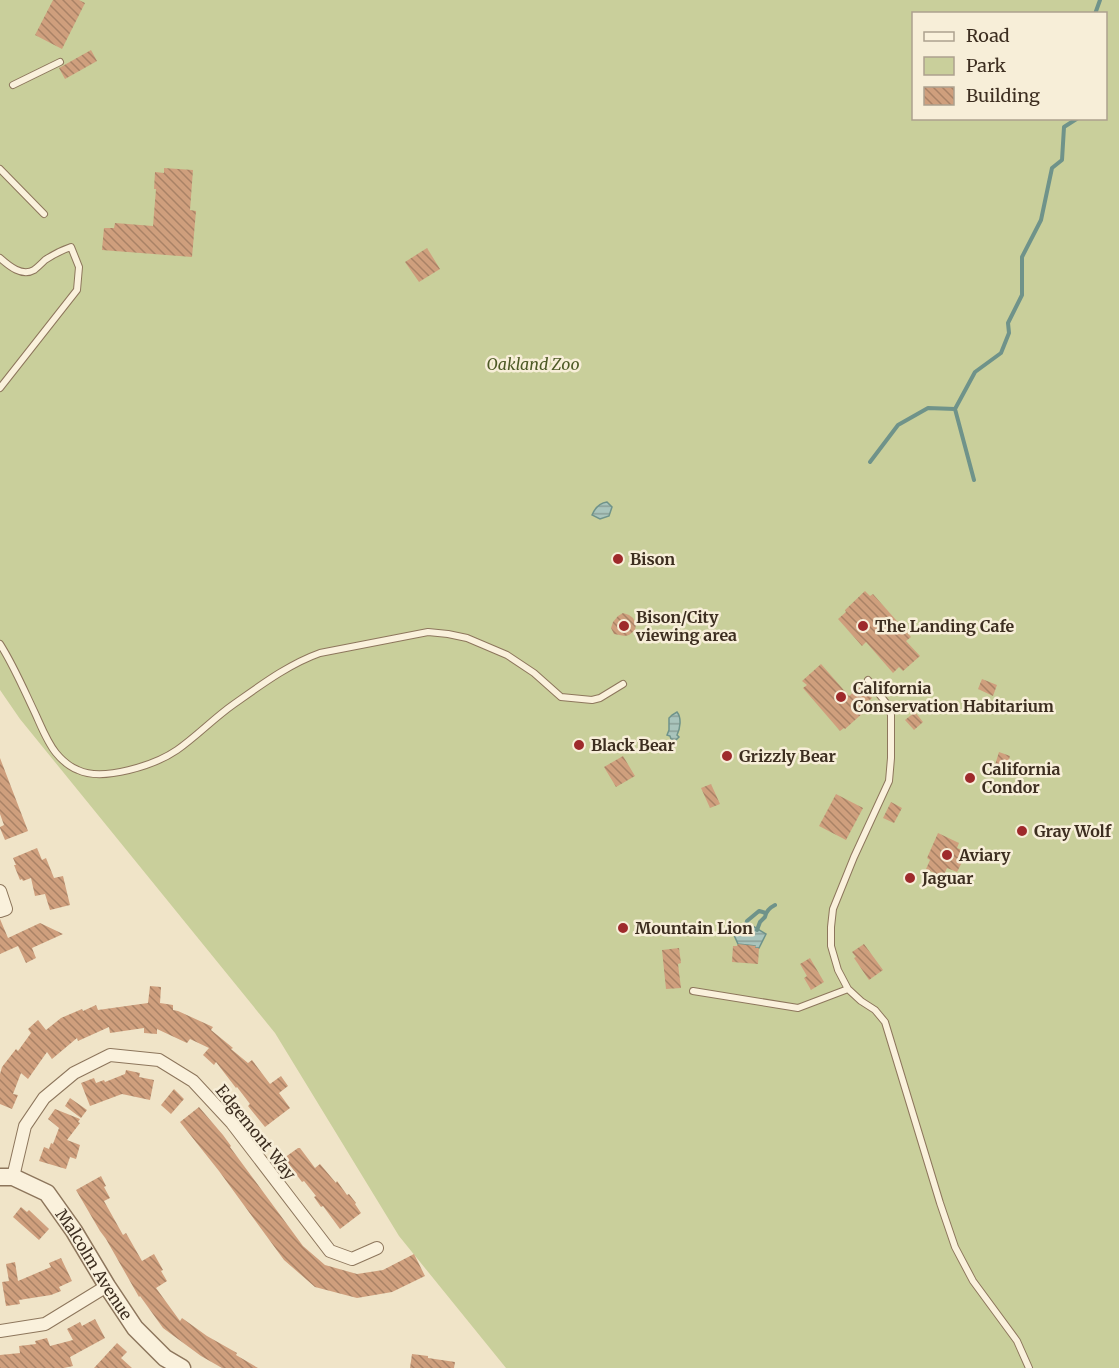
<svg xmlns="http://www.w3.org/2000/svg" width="1119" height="1368" font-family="Merriweather,serif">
<defs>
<pattern id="water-rules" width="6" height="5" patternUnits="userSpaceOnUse" patternTransform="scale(1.5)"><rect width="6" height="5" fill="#a9c4bc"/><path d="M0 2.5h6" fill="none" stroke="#8ba098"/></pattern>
<pattern id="building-back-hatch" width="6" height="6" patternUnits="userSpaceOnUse" patternTransform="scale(1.5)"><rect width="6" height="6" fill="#cf9f7d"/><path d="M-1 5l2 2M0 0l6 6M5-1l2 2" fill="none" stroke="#a98266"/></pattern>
</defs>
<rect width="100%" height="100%" fill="#f0e4c8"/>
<path fill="#c9cf9b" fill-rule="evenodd" d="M0,0H1119V1368H506L399,1236L275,1033L20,719L0,690ZM914,14H1106V118H914Z"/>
<path fill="url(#water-rules)" stroke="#6f938a" stroke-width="1.5" d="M607,502L612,507L609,516L600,519L592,515C595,508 599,503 607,502Z
M677,712C682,718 680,729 677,735L679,737L676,740L671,739L670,736L667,735L669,730V718L672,715Z
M746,925L750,930L751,929V927L753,926L766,934L759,948H755V946L738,944L734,935L736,932H740V929Z"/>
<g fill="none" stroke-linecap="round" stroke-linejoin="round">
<path stroke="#6f938a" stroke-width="4" d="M1095,14L1100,0
M955,409L974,480
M870,462L898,425L928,408L955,409L975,372L1001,353L1009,333L1008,323L1022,295V257L1041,220L1052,168L1062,160L1064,127L1078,118
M746,925L747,921L759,911L766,913
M757,930L760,922L765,917C766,911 769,908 775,905"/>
</g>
<path fill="url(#building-back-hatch)" d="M53,0H79L85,3L62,49L35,35Z
M91,50L97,61L65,79L59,68Z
M164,168L193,170L190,210L196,211L192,257L102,250L104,228H114L115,223L153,226L156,189H154L155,172L164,173Z
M427,248L440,269L419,282L405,262Z
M865,591L870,596L873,594L911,637L906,641L920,656L903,671L899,667L893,673L866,642L862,646L838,619L846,612L845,610Z
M623,613L629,615L633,618L636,624L635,630L629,635L625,636L614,634L611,628L613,622L618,616Z
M821,664L849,696L861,686L872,698L860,709L864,712L845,729L844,728L840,731L803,688L807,685L802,681Z
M982,679L997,685L993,696L978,689Z
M915,712L923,722L914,730L905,720Z
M999,752L1010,756L1005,772L994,768Z
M623,756L635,776L616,787L604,767Z
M0,758L28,831L5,840L0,828V827L4,825L0,814Z
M711,784L720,804L710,808L701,788Z
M836,794L863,808L846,840L819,826Z
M891,802L902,808L894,823L883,818Z
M938,833L959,843L957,848L967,852L957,872L947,868L943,877L926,869L930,860L927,858Z
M37,848L42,860L46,858L54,878L63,876L70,905L50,910L45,894L35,896L31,878L23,881L22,879L20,880L14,865H16L13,858Z
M0,919L8,938L40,923L63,934L32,948L36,958L26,963L18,946L0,954Z
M738,944L756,946L755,948H759L758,964L732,962L733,946H737Z
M864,944L883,970L869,980L854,958L856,957L852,952Z
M679,948L681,963L678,964L681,988L666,989L662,950Z
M810,958L824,982L811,990L804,978L807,976L800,964Z
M150,986L161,987L160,1003L173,1005V1010L178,1011L213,1027L211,1030L233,1048L231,1049L248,1063L252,1060L270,1084L281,1076L288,1086L279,1093L290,1108L265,1127L248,1106L250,1104L237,1087L236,1088L216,1062L214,1065L203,1055L209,1048L190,1039L187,1043L157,1029V1034L144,1033V1028L110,1033L109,1027L78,1041L77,1038L52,1059L47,1052L28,1079L21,1073L13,1094L18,1095L12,1109L0,1104V1074L2,1067L16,1049L18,1051L31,1033L28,1029L38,1020L46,1030L61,1018L82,1009L83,1011L96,1005L98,1010L148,1003Z
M126,1070L140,1073L139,1077L154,1080L150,1100L122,1094L90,1106L81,1083L94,1078L96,1083L104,1080L105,1082L125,1074Z
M174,1089L184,1099L171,1114L161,1105Z
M70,1098L87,1110L81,1118L65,1106Z
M199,1107L223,1135L231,1146L230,1147L303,1246L325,1265L357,1274L383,1270L414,1254L425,1276L392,1292L357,1298L315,1287L284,1260L219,1171L180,1122Z
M55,1109L80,1119L78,1122L80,1123L67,1140L80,1145L76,1159L70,1157L66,1169L39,1161L44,1147L49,1149L51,1143L53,1144L59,1128L48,1119Z
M298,1148H300L315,1168L320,1164L336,1183L337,1181L347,1195L349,1194L356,1203L355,1204L361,1213L340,1229L323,1206L321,1207L314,1197L316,1196L304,1181L302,1182L284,1158Z
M101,1176L106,1186L104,1187L110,1198L104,1201L123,1235L126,1233L142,1261L154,1254L163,1270L161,1271L167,1281L156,1288L180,1321L182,1318L207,1336L237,1353L236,1355L258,1368H222L201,1356L163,1328L140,1296L139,1297L106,1239L100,1231L76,1190Z
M21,1207L27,1212L29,1210L49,1229L39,1240L13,1217Z
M61,1258L72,1281L59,1287L61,1291L51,1295L19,1300L20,1304L6,1306L2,1282L9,1281L6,1264L15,1262L18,1281L51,1267L49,1263Z
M95,1319L105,1338L70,1357L73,1366L64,1368H0V1355L20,1353L19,1346L36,1344L35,1341L47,1338L50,1346L73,1340L67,1329L80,1322L82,1326Z
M117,1343L127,1352L121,1358L132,1368H94Z
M412,1354L428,1356V1358L455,1362L454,1368H410Z"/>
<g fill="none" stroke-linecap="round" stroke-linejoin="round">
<defs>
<path id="service" d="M13,85L60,62
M0,169L44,214
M0,258C9,266 22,277 34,270C38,267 42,263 45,260C54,254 62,250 71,247L79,267L77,290L0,388
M0,644C14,666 24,690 35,713C41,726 47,742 56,753C61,759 70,767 78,770C103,782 155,765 177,750C197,736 214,718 234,704C261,685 289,664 320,653L428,632L448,634L467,638L507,655L534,673L561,697L592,700L600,698L623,684
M868,680L887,704L891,715V758L889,781L854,857L833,909L831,927V946L838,970L848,989L861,1001L875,1010L885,1022L940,1203L955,1247L973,1281L1017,1341L1029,1368
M693,991L798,1008L848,989"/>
<path id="minor" d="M0,891L6,909L0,911
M13,1177L25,1126L44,1098L74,1073L110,1055L159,1060L193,1081L232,1123L330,1251L352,1259L377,1248
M0,1331L45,1324L107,1286"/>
<g id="tertiary">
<path id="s1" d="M0,1177H13L47,1193L74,1231L107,1286L135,1328L165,1358L182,1368"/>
</g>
</defs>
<use href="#service" stroke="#8d765c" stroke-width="8"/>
<use href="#minor" stroke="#8d765c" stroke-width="14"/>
<use href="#tertiary" stroke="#8d765c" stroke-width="19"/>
<use href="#service" stroke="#faf1dc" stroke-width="6"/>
<use href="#minor" stroke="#faf1dc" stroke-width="12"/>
<use href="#tertiary" stroke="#faf1dc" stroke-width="16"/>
</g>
<g fill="#9e2a2b" stroke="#f7eed8" stroke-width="2">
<circle cx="618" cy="559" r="6"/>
<circle cx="624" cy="626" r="6"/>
<circle cx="863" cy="626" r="6"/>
<circle cx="841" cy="697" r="6"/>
<circle cx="579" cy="745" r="6"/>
<circle cx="727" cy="756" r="6"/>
<circle cx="970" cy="778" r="6"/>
<circle cx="1022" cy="831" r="6"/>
<circle cx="947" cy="855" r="6"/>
<circle cx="910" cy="878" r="6"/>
<circle cx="623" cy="928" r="6"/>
</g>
<g text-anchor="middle" stroke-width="5" stroke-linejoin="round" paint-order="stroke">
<g font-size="16" font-style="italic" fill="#4d5a26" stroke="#f7eed8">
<text x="533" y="370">Oakland Zoo</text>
</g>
<g font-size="16" font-weight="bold" fill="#3d2e20" stroke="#f7eed8" text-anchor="start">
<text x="630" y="565">Bison</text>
<text x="636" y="623">Bison/City<tspan x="636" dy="18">viewing area</tspan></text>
<text x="875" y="632">The Landing Cafe</text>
<text x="853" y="694">California<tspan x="853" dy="18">Conservation Habitarium</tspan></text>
<text x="591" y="751">Black Bear</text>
<text x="739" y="762">Grizzly Bear</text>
<text x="982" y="775">California<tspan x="982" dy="18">Condor</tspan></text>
<text x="1034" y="837">Gray Wolf</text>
<text x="959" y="861">Aviary</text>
<text x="922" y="884">Jaguar</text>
<text x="635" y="934">Mountain Lion</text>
</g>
<g font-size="16" fill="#3d2e20" stroke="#f7eed8">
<text transform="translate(256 1132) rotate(51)" y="6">Edgemont Way</text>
<text dy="6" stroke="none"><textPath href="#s1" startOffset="136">Malcolm Avenue</textPath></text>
</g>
</g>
<rect x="912" y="12" width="195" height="108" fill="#f7eed8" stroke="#ada18e" stroke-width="1.5"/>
<rect x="924" y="32" width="30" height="9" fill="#faf1dc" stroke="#ada18e" stroke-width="1.5"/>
<text x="966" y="42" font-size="18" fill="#3d2e20">Road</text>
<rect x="924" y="57" width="30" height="18" fill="#c9cf9b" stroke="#ada18e" stroke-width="1.5"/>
<text x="966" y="72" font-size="18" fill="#3d2e20">Park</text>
<rect x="924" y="87" width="30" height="18" fill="url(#building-back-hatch)" stroke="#ada18e" stroke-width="1.5"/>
<text x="966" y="102" font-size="18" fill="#3d2e20">Building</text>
</svg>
